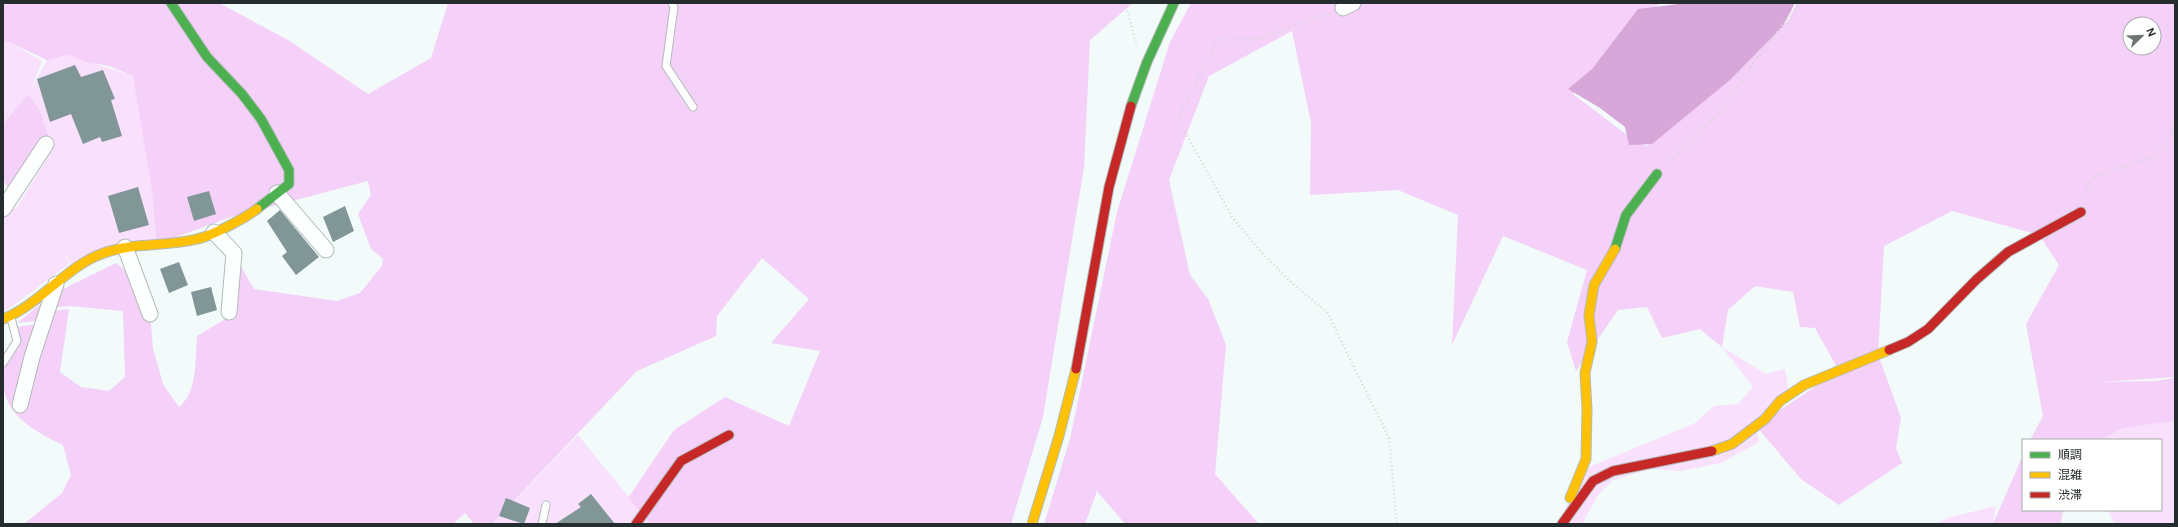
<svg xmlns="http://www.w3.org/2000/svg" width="2178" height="527" font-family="'DM Sans','Noto Sans JP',sans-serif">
<rect width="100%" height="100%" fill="#f2fafa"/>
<path fill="#f9e0fc" d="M168,3L186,226L74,270L63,250L69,264L3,313V216L17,207L49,155V138L28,94L3,124V43L9,42L42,61L31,89L47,60L68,55L133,76Z
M1722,347L1766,374L1785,369L1789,392L1756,426L1759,442L1721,463L1681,471L1651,469L1613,480L1598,495L1582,524H1559L1582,470L1695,423L1714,406L1738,404L1753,387Z
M2175,421V524H2114L2108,510H2161V440H2102L2122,428Z
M578,435L650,523L492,524Z
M1996,506L1993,524H1934L1951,517Z"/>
<path fill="#f5d0f8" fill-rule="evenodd" d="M16,3H219L288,40L368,94L431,58L448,3H1133L1090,40L1084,167L1043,417L1011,524H648L649,522L628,498L674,430L725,397L789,426L820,351L771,343L809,299L762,258L717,316L716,336L637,371L492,524H474L465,513L453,524H24L62,493L71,475L63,445C35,432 0,413 3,375C6,359 11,343 16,327L38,324L49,311L69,309L60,372L81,387L109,391L125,377L123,311L69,306L50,308L36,321L17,323L53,294L116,263L143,284L149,303L153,348L163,384L179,407C198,392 195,358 197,336L227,318L241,266L254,289L337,301L360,293L382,266L383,259L371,249L358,214L371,195L368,181L231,217L157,244L152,191L133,76L109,66L87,62L68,55L47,60L9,42L3,43V5Z
M1191,3H1663L1633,16L1573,94L1627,135L1647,146L1788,21L1797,3H2175V377L2100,382L2155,381L2175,378V421L2122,428L2102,440H2030L2043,416L2026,324L2059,265L2039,235L1952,211L1884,246L1878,354L1901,418L1896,448L1902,463L1839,505L1801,479L1756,426L1839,371L1815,328L1800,327L1793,292L1755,286L1728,310L1722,347L1700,329L1662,338L1647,307L1618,310L1576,371L1567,342L1587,270L1503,236L1452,345L1458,215L1398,190L1310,195L1311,123L1292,31L1209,76L1169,180L1190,275L1208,299L1226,345L1215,474L1259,524H1125L1097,491L1085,524H1044L1070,439L1117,212L1170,42ZM2130,24H2154V48H2130Z
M28,94L40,111L49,138L10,192L3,179V124Z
M2023,455V510H2063L2061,524H1993Z"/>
<path fill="#d7a7d9" d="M1686,3H1795L1783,26L1730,80L1652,144L1629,145L1625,127L1600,108L1568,89L1592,69L1638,9Z"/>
<path fill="#809697" d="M75,65L81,77L103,70L115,99L111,100L122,136L102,142L100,137L83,144L71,114L50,122L37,79Z
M138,187L149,225L119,233L108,196Z
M209,191L216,214L194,221L187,197Z
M345,206L354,231L333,242L323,217Z
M280,210L319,257L296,275L282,256L287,252L267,221Z
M179,262L188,285L169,293L160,269Z
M211,287L217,310L197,316L191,292Z
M591,494L615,524H555L581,507L578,504Z
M506,498L530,508L524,524L499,516Z"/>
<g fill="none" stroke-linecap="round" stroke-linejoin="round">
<defs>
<path id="lane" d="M672,3L674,7L666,66L693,107
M3,363L17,341L11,318
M542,524L546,505"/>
<path id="street" d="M1343,8L1353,3
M277,193L326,250
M3,209L46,144
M214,232L234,253L229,312
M125,247L150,314
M20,405L32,357L56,284"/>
<path id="fast" d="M171,3L207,57L242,94L261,119L289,170V184L257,209
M1131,106L1147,62L1174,3
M1615,249L1626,215L1657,174"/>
<path id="slow" d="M3,319C39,305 66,267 101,254C132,242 166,247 197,239C212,236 245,218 257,209
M1712,451L1732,444L1765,419L1780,401L1804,385L1889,350
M1570,498L1586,459L1587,410L1585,373L1592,342L1589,315L1594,285L1615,249
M1032,524L1059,436L1076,369"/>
<path id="jam" d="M1889,350L1908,342L1928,329L1977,279L2008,252L2081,212
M1076,369L1109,187L1131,106
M636,524L681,461L729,435
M1562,524L1593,481L1613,471L1712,451"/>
</defs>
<use href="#lane" stroke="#b3baba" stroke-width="9"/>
<use href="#street" stroke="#b3baba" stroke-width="17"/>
<use href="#fast" stroke="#b3baba" stroke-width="11"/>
<use href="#slow" stroke="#b3baba" stroke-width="11"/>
<use href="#jam" stroke="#b3baba" stroke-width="11"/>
<path stroke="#d5d7d7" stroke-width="2.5" stroke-dasharray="1 3" stroke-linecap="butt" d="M1125,3L1136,43
M1330,13L1258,39L1218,40L1178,119L1232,217L1260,251L1295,286L1327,312L1389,438L1397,524
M1670,161L1723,108L1754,62L1800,3
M2085,195L2088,186L2097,175L2158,155L2175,125"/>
<use href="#lane" stroke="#fdfefe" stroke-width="7"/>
<use href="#street" stroke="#fdfefe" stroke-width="15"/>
<use href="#fast" stroke="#4caf50" stroke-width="9"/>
<use href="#slow" stroke="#ffc107" stroke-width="9"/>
<use href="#jam" stroke="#c62828" stroke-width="9"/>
</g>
<rect width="2178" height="527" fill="none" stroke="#252c2d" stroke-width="8"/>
<rect x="2022" y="439" width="140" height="72" fill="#ffffff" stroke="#a8abab"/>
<rect x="2030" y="452" width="20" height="6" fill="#4caf50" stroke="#a8abab"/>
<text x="2058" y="459" font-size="12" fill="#252c2d">順調</text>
<rect x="2030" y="472" width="20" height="6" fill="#ffc107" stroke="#a8abab"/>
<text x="2058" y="479" font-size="12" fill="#252c2d">混雑</text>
<rect x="2030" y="492" width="20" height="6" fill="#c62828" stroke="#a8abab"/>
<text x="2058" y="499" font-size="12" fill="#252c2d">渋滞</text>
<g transform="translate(2142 36) rotate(67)"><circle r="19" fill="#ffffff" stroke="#a8abab"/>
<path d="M0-3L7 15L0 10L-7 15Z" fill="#6d7475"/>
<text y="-6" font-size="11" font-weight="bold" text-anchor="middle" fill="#252c2d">N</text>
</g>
</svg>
